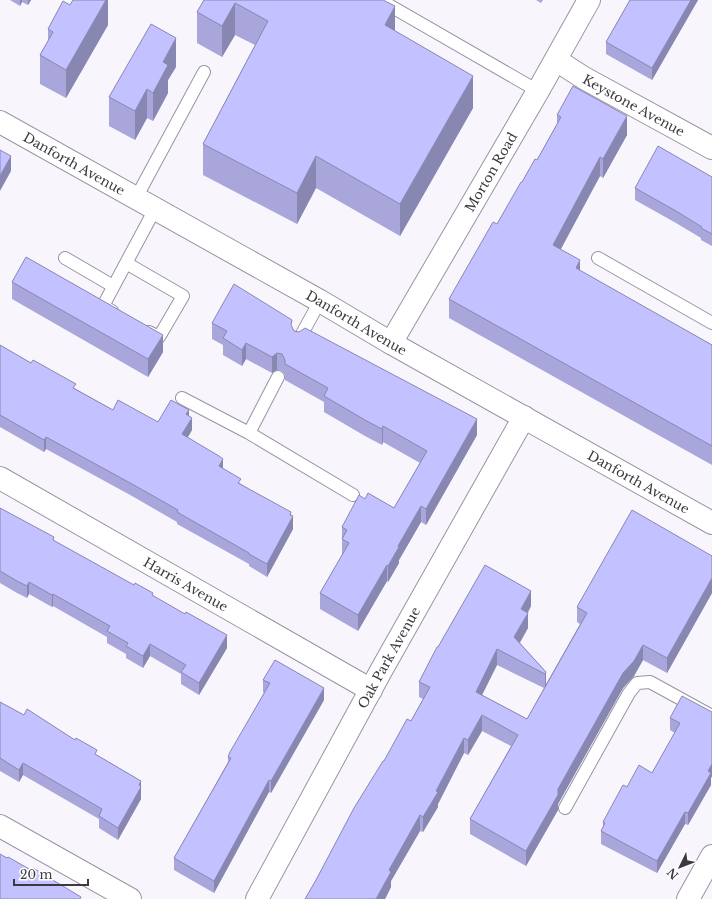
<svg xmlns="http://www.w3.org/2000/svg" width="712" height="899" font-family="'Libre Baskerville',serif">
<rect width="100%" height="100%" fill="#f8f5fd"/>
<g fill="none" stroke-linecap="round" stroke-linejoin="round">
<defs>
<path id="service" d="M380,0L538,91
M136,198L204,72
M65,258L113,286
M598,258L712,323
M126,263L183,296L159,337L149,332
M112,311L103,306L155,209
M298,341L320,301
M182,398L249,433L353,495
M249,433L278,377
M565,808L629,693L637,683L650,682L712,716"/>
<g id="minor">
<path id="s1" d="M556,60L584,78L712,148"/>
<path id="s2" d="M391,343L538,91L589,0"/>
<path id="s3" d="M0,478L371,690"/>
<path d="M0,826L130,899"/>
<path id="s4" d="M257,899L382,669L524,417"/>
<path d="M688,899L712,856"/>
</g>
<g id="primary">
<path id="s5" d="M0,122L320,301L391,343L712,523"/>
</g>
</defs>
<use href="#service" stroke="#9a94a1" stroke-width="14"/>
<use href="#minor" stroke="#9a94a1" stroke-width="24"/>
<use href="#primary" stroke="#9a94a1" stroke-width="24"/>
<use href="#service" stroke="#fff" stroke-width="12"/>
<use href="#minor" stroke="#fff" stroke-width="22"/>
<use href="#primary" stroke="#fff" stroke-width="22"/>
</g>
<path fill="#a8a6db" fill-rule="evenodd" d="M10,0H31L28,5L22,2L20,6Z
M108,0V25L66,98L40,84V55L48,41V29L70,5Z
M204,0H383L395,31L473,108L400,236L316,188L297,224L203,175V144L255,45L235,35L222,57L197,43V12Z
M536,0H543L541,3Z
M630,0H698L652,80L606,54V42Z
M176,67L168,80V93L153,121L147,118L135,140L109,126V97Z
M557,115L627,135L603,178L600,176L560,249L580,271L712,345V465L449,318V299L497,224L522,182L537,160L557,124Z
M712,177V246L701,240V238L676,223L635,200V188Z
M12,282L163,352L148,377L12,299Z
M212,323L292,327L294,331L477,435L426,525L421,522L399,560V563L388,582L387,581L358,631L320,609V593L342,555V527L365,499L394,508L420,463L383,442L382,445L365,436L324,412V402L285,380V375L282,371L277,370L272,373L246,359L242,366L223,355V345L212,339Z
M0,345L76,389L113,410L158,422L189,416L192,430L187,438L241,484L291,515L293,529L267,577L249,566V564L177,524V522L132,496L46,449L44,452L0,427Z
M0,508L54,541L153,596L227,648L199,695L181,684V674L150,656L143,668L126,658V654L107,643V637L53,606L52,607L29,594L27,598L17,593L0,583Z
M712,556V593L667,673L643,660L634,676L623,688L558,804V810L526,866L470,834V819L511,746L482,731L468,755L464,753L438,804V807L423,832L420,831L391,881V887L385,899H305L384,761L411,721L423,699L419,697V682L438,647L531,606L528,613V628L520,643L546,672V684L580,624L577,622V607ZM497,665L544,688L527,719L482,695Z
M263,680L324,700L271,793L269,792L214,893L174,870V858L228,762V757L264,693L263,692Z
M0,702L97,755L141,781V799L118,840L99,828V819L23,775L19,782L0,771Z
M712,712V776L711,778V785L688,825L685,824L657,873L601,844V831L603,828V822L627,787L652,773L675,733L670,730V718Z"/>
<path fill="#8887b2" d="M20,0H22V2L20,6Z
M28,0H31L28,5Z
M106,0H108V25L66,98V70Z
M691,0H698L652,80V68Z
M235,3V35L222,57V26Z
M395,6V38L385,25Z
M176,38V67L168,80V93L153,121V93L163,62Z
M473,76V108L400,236V204Z
M147,89V118L135,140V111Z
M627,116V135L603,178V159Z
M11,156V171L0,191V176Z
M316,156V188L297,224V193Z
M600,157V176L553,264V245Z
M580,260V279L576,268Z
M163,335V352L148,377V359Z
M246,343V359L242,366V350Z
M277,353V370L272,373V357Z
M189,410V422L192,418V430L182,447V434L186,414Z
M477,419V435L426,525V509Z
M383,426V442L382,445V429Z
M46,437V449L44,452V440Z
M223,459V471L219,466Z
M421,506V522L399,560V563L388,582V566L398,546Z
M291,512V520L293,516V529L267,577V564Z
M387,565V581L358,631V615Z
M712,578V593L667,673V658Z
M29,582V594L27,598V586Z
M531,591V606L521,624V609Z
M53,594V606L52,607V595Z
M528,613V628L514,652V637Z
M227,635V648L199,695V683Z
M150,644V656L143,668V656Z
M643,645V660L634,676L623,688L558,804V810L526,866V851L558,789L623,673Z
M497,649V665L476,707V692Z
M546,672V687L545,689V674Z
M324,688V700L271,793V781Z
M482,715V731L468,755V740Z
M464,738V753L438,804V807L423,832V817Z
M23,763V775L19,782V770Z
M712,764V776L711,778V785L688,825V813Z
M269,780V792L214,893V881Z
M141,781V799L118,840V828Z
M685,812V824L657,873V861Z
M420,815V831L391,881V887L385,899H376L389,870Z"/>
<path fill="#c3c1ff" stroke="#8887b2" d="M73,0H106L66,70L40,55L53,32L48,29L63,1L70,5Z
M204,0H383L395,6L385,25L473,76L400,204L316,156L297,193L203,144L268,21L235,3L222,26L197,12Z
M630,0H691L652,68L606,42Z
M151,24L176,38L163,62L168,65L153,93L147,89L135,111L109,97Z
M573,86L627,116L603,159L600,157L553,245L580,260L576,268L712,345V446L449,299L493,222L497,224L521,182H522L535,159L537,160L561,117L557,115Z
M658,146L712,177V234L701,228L702,227L676,211L635,188Z
M0,150L11,156L0,176Z
M26,257L163,335L148,359L12,282Z
M234,284L292,320L291,325L294,331L299,332L305,328L477,419L426,509L421,506L398,546L399,547L388,566L387,565L358,615L320,593L349,543L342,539L347,530L342,527L359,495L365,499L368,493L394,508L427,451L383,426L382,429L365,420L324,396L328,388L285,364V360L282,354L277,353L272,357L246,343L242,350L223,338L227,331L212,323Z
M0,345L31,363L33,360L76,384L73,388L113,410L118,400L158,422L171,400L189,410L186,414L192,418L182,434L219,456L223,459L219,466L241,479L238,483L291,512L290,515L293,516L267,564L249,554V553L177,512L178,510L132,484L46,437L44,440L0,415Z
M0,508L54,537L53,540L134,585L135,583L153,593L152,595L185,614L186,612L227,635L199,683L181,672L186,665L150,644L143,656L126,646L128,643L107,631L110,626L53,594L52,595L29,582L27,586L17,581L0,571Z
M632,510L712,556V578L667,658L643,645L634,661L623,673L558,789V795L526,851L470,819L518,735L482,715L468,740L464,738L436,791L438,792L423,817L420,815L389,870L391,872L376,899H305L316,880L354,808L383,761H384L407,719L411,721L430,687L419,682L437,647H438L485,565L531,591L521,609L528,613L514,637L546,672L545,674L497,649L476,692L527,719L587,613L577,607Z
M275,660L324,688L271,781L269,780L214,881L174,858L231,758L228,757L230,752L270,683L263,680Z
M682,696L712,712V764L708,771L711,773L688,813L685,812L657,861L601,831L605,823L603,822L623,785L627,787L639,765L652,773L680,723L670,718Z
M0,702L24,715L27,709L75,740L76,738L97,750L95,754L141,781L139,785L141,787L118,828L99,816L102,809L23,763L19,770L0,758Z
M0,854L7,858L8,857L31,870L33,868L81,897L80,899H0Z"/>
<g text-anchor="middle" stroke-width="3.5" stroke-linejoin="round" paint-order="stroke">
<g font-size="13" fill="#3c3a3f" stroke="#fff">
<text dy="5" stroke="none"><textPath href="#s1" startOffset="90">Keystone Avenue</textPath></text>
<text dy="5" stroke="none"><textPath href="#s5" startOffset="85">Danforth Avenue</textPath></text>
<text dy="5" stroke="none"><textPath href="#s2" startOffset="198">Morton Road</textPath></text>
<text dy="5" stroke="none"><textPath href="#s5" startOffset="409">Danforth Avenue</textPath></text>
<text dy="5" stroke="none"><textPath href="#s5" startOffset="733">Danforth Avenue</textPath></text>
<text dy="5" stroke="none"><textPath href="#s3" startOffset="214">Harris Avenue</textPath></text>
<text dy="5" stroke="none"><textPath href="#s4" startOffset="275">Oak Park Avenue</textPath></text>
</g>
</g>
<g transform="translate(680 867) rotate(227)" stroke="#ffffff" stroke-width="3" paint-order="stroke">
<path d="M0-3L7 15L0 10L-7 15Z" fill="#3c3a3f"/>
<text y="-6" font-size="11" font-weight="bold" text-anchor="middle" fill="#3c3a3f">N</text>
</g>
<path d="M14 879v6h74v-6" fill="none" stroke="#3c3a3f" stroke-width="2"/>
<text x="20" y="879" font-size="12" fill="#3c3a3f" stroke="#ffffff" stroke-width="3" paint-order="stroke">20 m</text>
</svg>
